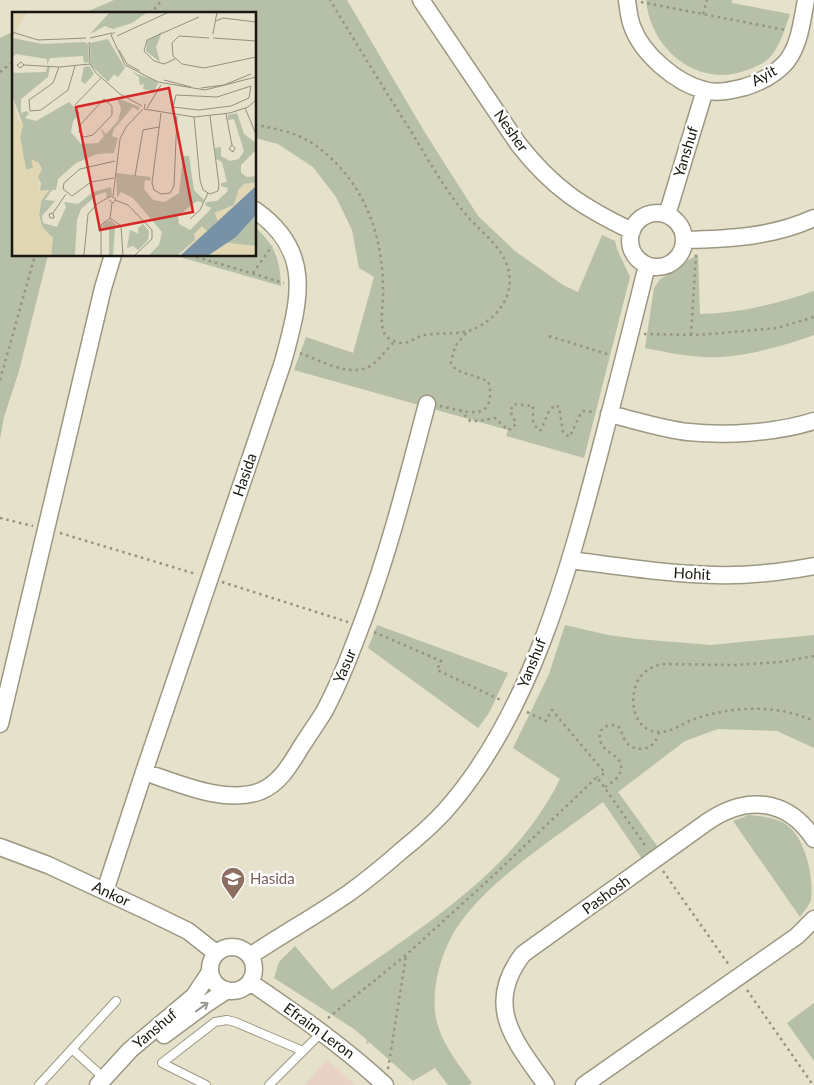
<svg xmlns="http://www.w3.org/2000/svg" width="814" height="1085" font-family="Lato,sans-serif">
<rect width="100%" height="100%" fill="#e5e1ca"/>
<path fill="#e8d1c6" d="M327,1060L355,1085H304Z"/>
<path fill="#b6bfa7" d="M114,0H347L424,131L478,216L515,251L563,285L578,292L602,235L615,241L617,249L630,277L584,458L506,436L508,430L294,370L306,337L353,353L374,277L359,268L352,230L336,197L313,167L278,144L255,138V14H82Z
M646,0H732V3L790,14C785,28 781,44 771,56C765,64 751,69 741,72C694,86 650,47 646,0Z
M14,31V255H48L19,371L4,417L0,439V38Z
M255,227C275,245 280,260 281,286L173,255H255Z
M698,255L700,314C739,313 777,304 814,291V335C784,346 751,355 719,357C694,358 670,353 645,348L654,288L660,279L681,267L688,260Z
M377,625L508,673L489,713L478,728L368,648Z
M565,625L608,635L638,639L711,645L814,635V748L777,731L718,729L685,741L618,792L658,847L642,859L603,802C559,835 496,875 463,919C444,943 432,981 435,1012C438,1039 457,1062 472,1083L468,1085H448L435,1068L413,1081L369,1042L366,1044L367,1040L354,1029L274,978L279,962L295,946L332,990C415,931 514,874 560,779L513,748L549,674Z
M749,815C760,816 773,817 784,823C805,835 814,877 811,900C809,906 804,911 800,917L733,821Z
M814,1003V1061L787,1023Z"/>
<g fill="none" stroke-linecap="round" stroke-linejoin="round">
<defs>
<path id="service" d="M72,1049L104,1078
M39,1085L116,1001
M206,1085L162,1063L215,1022L227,1020L235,1022L303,1051
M269,1085L322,1032"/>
<path id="minor" d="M421,0L519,145C553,188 582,207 632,231
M627,0C628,9 629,18 632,26C642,54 676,83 704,90C717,94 733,90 745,87C761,82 776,74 787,61C800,44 802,20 806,0
M630 240a27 27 0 1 1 54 0a27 27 0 1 1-54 0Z
M667,215L705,90
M684,240C730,239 772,237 814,218
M609,414C635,420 662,429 688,432C727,436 776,433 814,421
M570,560C618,566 666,574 715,575C748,576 782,572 814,566
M0,724L103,288L113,255
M144,772C178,783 226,805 261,791C282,782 292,761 303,744C310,733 317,723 324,712C340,682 352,650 364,618C390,548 408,476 427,404
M0,847L48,865L149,912L188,931L216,953
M105,891L144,772L283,362C299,302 315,252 255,210
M210 969a22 22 0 1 1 44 0a22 22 0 1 1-44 0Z
M250,956C283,934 317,915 349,893C367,880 384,866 401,851C416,839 431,826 444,812C530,716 568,573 600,451C616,389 632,327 647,265
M250,982C297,1014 343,1046 385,1085
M164,1035L206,1004L227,990
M98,1085L130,1050L194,996L210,972
M546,1085C515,1041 483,1006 523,954L707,822C746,795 787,798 814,839
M584,1085L797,936L814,919"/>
</defs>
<use href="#service" stroke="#9c9882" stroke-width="10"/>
<use href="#minor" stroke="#9c9882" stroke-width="19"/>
<path stroke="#969382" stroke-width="2.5" stroke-dasharray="2.5 4" stroke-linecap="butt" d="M641,2L785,30
M150,14L162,0
M703,14L707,0
M0,72L14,61
M255,124C272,129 288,130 303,138C316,144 327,154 337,164C370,199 383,243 383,291C384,304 378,325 386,336C390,341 398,343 404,343C411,342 418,336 425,335C443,332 462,336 478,327C498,316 513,297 509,273C505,249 485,236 469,218C445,191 428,159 409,128C382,86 356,43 330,0
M190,255L284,283
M253,273L272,246
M644,334L698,335L777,328L814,317
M691,335L696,254
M549,336L610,355
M300,353C320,360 353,380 373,364C381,358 387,349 394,342
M0,380L35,255
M440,406C450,408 466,413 476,412C492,411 492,392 488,381L456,370L451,363L455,346L468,331
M460,410L470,421H479L495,418L508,430L513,428L516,423L510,411L514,404L533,406V422L538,430H541L549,411L555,405L559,407L563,432L569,437C575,428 577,418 583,411L595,412
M0,518L33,526
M60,533L196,574
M222,582L348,622
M374,632L441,661L437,670L501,700
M814,656L780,662L735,665L661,664C649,668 640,673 636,685C629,703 635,731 658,732C671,733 683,723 694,719C732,706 777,704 814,721
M527,712L546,721L552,710L605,773L597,777
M605,787C612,782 623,776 621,766C620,755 605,753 601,743C596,729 606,723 618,726C622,731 622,735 625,740C630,750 646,752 654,743C656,741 658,735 659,732
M663,871L729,965
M747,990L813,1085
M328,1018L406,955L495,874L597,777L647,848
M388,1069L406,956"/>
<use href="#service" stroke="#fff" stroke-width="8"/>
<use href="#minor" stroke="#fff" stroke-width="16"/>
</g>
<defs><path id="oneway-shaft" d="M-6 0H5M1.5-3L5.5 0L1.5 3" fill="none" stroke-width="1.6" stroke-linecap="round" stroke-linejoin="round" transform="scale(1.25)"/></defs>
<use stroke="#989793" href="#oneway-shaft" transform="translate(202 1007) rotate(-36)"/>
<defs>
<symbol id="school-pin" viewBox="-11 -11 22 30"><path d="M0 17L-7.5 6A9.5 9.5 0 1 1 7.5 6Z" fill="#8d6e63" stroke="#fff"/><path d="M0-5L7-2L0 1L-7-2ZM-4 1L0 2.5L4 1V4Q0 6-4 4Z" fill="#fff"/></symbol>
</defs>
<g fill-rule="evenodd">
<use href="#school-pin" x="219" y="865" width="28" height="38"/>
</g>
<g text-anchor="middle" stroke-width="5" stroke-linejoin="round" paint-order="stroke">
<g font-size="15" fill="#19170f" stroke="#fff">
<text transform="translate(764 76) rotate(-29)" y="5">Ayit</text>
<text transform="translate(511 131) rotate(55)" y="5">Nesher</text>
<text transform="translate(686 152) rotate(-73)" y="5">Yanshuf</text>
<text transform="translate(245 475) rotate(-71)" y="5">Hasida</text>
<text transform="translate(692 574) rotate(3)" y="5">Hohit</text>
<text transform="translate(532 663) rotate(-68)" y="5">Yanshuf</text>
<text transform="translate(345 666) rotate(-67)" y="5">Yasur</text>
<text transform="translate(111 894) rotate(25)" y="5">Ankor</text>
<text transform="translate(606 895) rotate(-36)" y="5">Pashosh</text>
<text transform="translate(155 1029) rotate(-40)" y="5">Yanshuf</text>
<text transform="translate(319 1031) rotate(36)" y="5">Efraim Leron</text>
</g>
<g font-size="15" fill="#785e54" stroke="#fff" text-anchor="start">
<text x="250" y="884">Hasida</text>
</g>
</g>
<g transform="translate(12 12)">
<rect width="244" height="244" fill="#e5e1ca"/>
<path d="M98,0H134V1L120,11L101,17L93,14L78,22ZM150,20L144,35L148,50L134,39L135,29ZM0,26L31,32L72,30L76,32L77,50L72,51L71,44L38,46L35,53V47L4,42L0,45ZM96,27L113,56L106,65L102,62L96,70L79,53L78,31ZM77,54L82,62L73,72L69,69L72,55ZM35,55H38L36,65L9,87V101L15,99L17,101L13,106L24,109L57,90L68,101L61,109L59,120L69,132L86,131L92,124L88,116L94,122L106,109L109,97L105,86L128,95L126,99L121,95L102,117L100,124L106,126L102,141L85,142L64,151L46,167L44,178H40L33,188L43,189L30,204L31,211L45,215L54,195L52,190L66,192L81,180L99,175L100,182L95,187L94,180L85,183L69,197L65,208L63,243H39L41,226L30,215L27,203L29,189L37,178L28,179L29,171L21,156L14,158L8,125L11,113L0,83V58L3,61L34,60ZM120,60L142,68L146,71L142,80L141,77V79L131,77L132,72L128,73L127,65ZM225,101L232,122L244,131L243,139L229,153V161L235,165L244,164V171L232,172L227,177L222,193L203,201L206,209L195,219L190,215L183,228L166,243H137L147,233L150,220L121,186L109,180L105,186L104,161L139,165L138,169L133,168L132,177L141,188L153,190L167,181L171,144H177L182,178L192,188L191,191L185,189L166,204L167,212L178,218L197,199L199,196L193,193L194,190L205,189L215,180L216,176L209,174V171L215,170L210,150L204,147L203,136L209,135V144L218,149L227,147L232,139L222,107L216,108V103ZM244,203V234L215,231L224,225ZM99,208L107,216H103L101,243H97V216H90L91,211ZM131,212L137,219L136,228L126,238L121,234L115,236L118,218L127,222L126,216Z" fill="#b6bfa7"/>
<path d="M0,0H15L0,26ZM0,83L6,107L11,113L8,125L14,158L21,156L19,147L27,151L30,157L26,165L28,179L37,178L29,189L27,203L30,215L41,226L39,243H0ZM244,171V174L188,228L166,243L183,228L182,222L190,214L195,219L206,209L203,201L222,193L227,177L232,172ZM215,231L244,234V243H197Z" fill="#e1d7b2"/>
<path d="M244,174V203L224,225L197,243H169Z" fill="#7791a6"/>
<path fill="none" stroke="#93907f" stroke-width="1" d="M204,9L211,6L244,10M0,20L26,28L74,26M103,20L99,23L113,53L146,70M201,22L205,0M105,24L157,0M78,26L100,21M197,26L167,24L160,31L161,44L170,52L192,56L244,45M201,26L244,29M77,30L78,52L84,61L108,82L130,94M107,38L115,52L128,59M163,47L152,52L142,49L132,39L135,28L187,5M12,53L8,56L5,53L9,50L12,53L47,55L78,52M47,55L41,71L17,88L18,99L29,98L56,78L63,54M152,68L179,75M146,70L193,78L244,65M239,74L237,86L219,94L187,98L161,95L164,83L205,85ZM189,76L212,73L239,62M92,87L100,94V103L81,123L72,125L67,120L68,113ZM133,92L132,97L182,105L218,101L236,95L244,88M63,93L89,66M135,96L149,73M233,96L244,122M149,101L140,171L142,178L149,182L158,181L162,174L165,104M214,102L220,133L217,137L221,140L223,136L220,133M182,105L188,168L191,178L198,182L206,179L207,173L198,104M123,164L131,118L147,115M102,166L79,170L60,184L51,177L52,171L68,157L103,149M101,184L108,127L114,115L131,97M103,188L116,193L140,218V227L123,243M41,201L42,206H38L37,202L41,201L54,182M98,206L109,214L111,243M98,206L100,191M178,207L188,198L196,181M72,243L76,202L85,192L99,184L104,187L101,191L97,188M89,243V213L98,206"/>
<path fill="#d62828" fill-opacity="0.15" stroke="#d62828" stroke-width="2.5" d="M157,76L181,200L88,218L64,95Z"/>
<rect width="244" height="244" fill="none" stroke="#19170f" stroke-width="2.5"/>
</g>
</svg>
